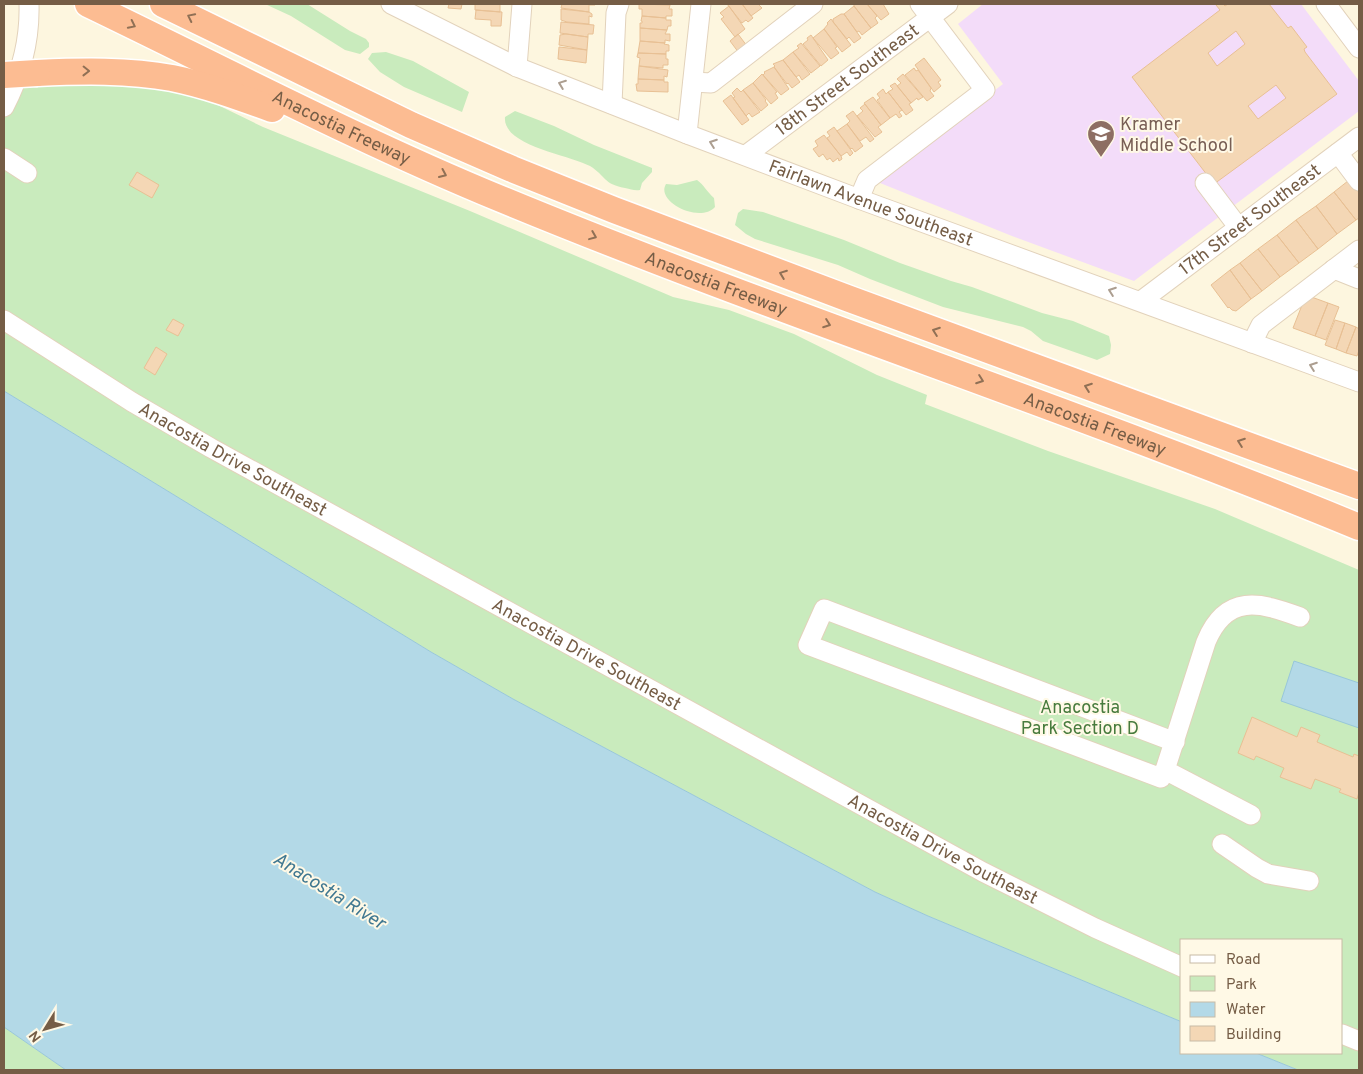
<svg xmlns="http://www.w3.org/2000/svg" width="1363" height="1074" font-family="Overpass,sans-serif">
<rect width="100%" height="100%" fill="#fdf6df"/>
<path fill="#f3dcf9" d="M983,4H1301L1359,81V111L1134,281L1012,236L875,181L1003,84L958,24Z"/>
<path fill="#c9ebbd" d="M265,4H307L350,31L366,39L369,43V47L360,54L345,50L291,16Z
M386,52L413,61L469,92L462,112L404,87L380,72L368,59L372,53Z
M99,82L191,92L263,127L470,211L673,297L729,310L794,334L877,375L927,395L925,404L1048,451L1215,509L1359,570V1070H1298L1256,1053H1342V940H1182V1022L928,916L875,892L513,699L431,652L4,391V87Z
M515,111L554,126L594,145L652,168V172L642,183L640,190C634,191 631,189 625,188C603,184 606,176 590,166C571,155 502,146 505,117Z
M697,180C704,185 707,192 714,198L715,207C700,224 655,202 666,184L677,185Z
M743,209L763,212L844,240L900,263L951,281L972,287L1042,313L1073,321L1109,336L1111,345L1110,354L1097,360L1043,341L1031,331L1023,327L943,307L870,279L838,265L755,239L746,234L735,225L738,213Z
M4,1027L66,1070H4Z"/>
<path fill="#b3d9e7" stroke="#98c7da" d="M4,391L431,652L513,699L875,892L928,916L1182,1022V1053H1256L1298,1070H66L4,1027Z
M1294,661L1359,683V728L1281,701Z"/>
<path fill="#f4d7b5" stroke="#e8c094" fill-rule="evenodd" d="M449,4H462L461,9L448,8Z
M475,4H500V12L475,10Z
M562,4H596L595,5H589V12L561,8Z
M639,4L670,5L669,9H672V16H666V18L642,16V9H639Z
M727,4H742L753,18L748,22L746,20L742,23Z
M742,4H758L762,8L751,16Z
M854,4H867L877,16L875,18L878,23L871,28L854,6Z
M867,4H883L889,14L881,20Z
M1218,4H1223L1225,6L1228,4H1269L1288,28L1291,26L1307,47L1304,49L1305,52L1337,94L1214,184L1132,77L1220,10L1216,5ZM1236,31L1245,44L1217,66L1208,53ZM1276,85L1286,98L1258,119L1248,106Z
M729,6L745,29L735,37L721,19L724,17L720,13Z
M854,6L871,28L862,35L859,31L857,32L844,14Z
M561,9L589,12L592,14V17L589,16V24L567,22L561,20Z
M476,10L502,12L501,26H491V20L475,19Z
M841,14H844L861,38L854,43L849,37L847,39L833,22V19Z
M642,16L666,18V20H671V26H668L667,30L640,28V23H642V21H641Z
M831,19L851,45L842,52L824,29L828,24L827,23Z
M561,22L594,25L593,34H588V37L560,33Z
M640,28L667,30L665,34H670V41L665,40V43L640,41Z
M824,29L837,47L835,48L839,53L831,59L813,38Z
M566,34L588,37L587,50L559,45L560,35Z
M738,34L747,46L739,53L730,41Z
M811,35L828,60L821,66L803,44L808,40L807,38Z
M640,41L665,43L664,44L669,45V51H666V54L638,53Z
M801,43L820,66L811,73L793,52L799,48L797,46Z
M559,47L587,50L586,63L558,59Z
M793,52L810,74L802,80L799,75L796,77L783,60Z
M638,53L666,54V59H668V65H663V68L639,66L640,58L637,57Z
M924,58L941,80L938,82L941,86L934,92L915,65Z
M783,60L800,82L792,88L788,83L787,84L774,67L775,66L773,64Z
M639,66L668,70L667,77L664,76V80L638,79Z
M774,67L789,89L781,95L763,75L765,73L764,72Z
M914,68L916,71L918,70L931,88L930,91L934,96L927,101L905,75Z
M762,74L777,92L775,93L778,98L771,104L753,83Z
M903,74L923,97L918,100L917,98L911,103L897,86L901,83L897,79Z
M638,79L664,80V82H668V92L637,91L636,84H638Z
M753,83L766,100L765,101L768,105L761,111L743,90Z
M895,83L911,103L909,104L913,110L906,115L888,92L893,89L890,86Z
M737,88L741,92L743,90L760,112L752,117L749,113L746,116L733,98L735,97L732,93Z
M883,89L886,94L888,92L902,110L899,112L902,116L899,118L896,114L890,118L877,100L880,98L877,94Z
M731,95L749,120L742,125L723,101Z
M873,97L890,118L881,125L864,103Z
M865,104L881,125L878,127L882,132L875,137L857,116L863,111L860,108Z
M853,111L874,139L870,142L866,137L860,141L847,124L850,121L846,116Z
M847,124L863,146L855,152L852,148L851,149L837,131Z
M834,127L853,153L850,156L847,152L841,156L827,138L830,136L827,132Z
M824,135L841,156L842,159L839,161L838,158L833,162L830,158L827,160L823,154L819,157L813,149L818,146L815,141Z
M137,172L159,185L152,198L129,185Z
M1353,177L1359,185V218L1356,220L1334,192Z
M1334,192L1356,220L1337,234L1316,206Z
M1316,206L1337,234L1318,249L1296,220Z
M1296,220L1318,249L1299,263L1277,235Z
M1277,235L1299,263L1280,277L1258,249Z
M1258,249L1280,277L1262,291L1240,263Z
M1240,263L1262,291L1251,299L1230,270Z
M1230,270L1251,299L1236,311L1232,310L1229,307L1228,308L1211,285Z
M1306,295L1328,303L1315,336L1293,328Z
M1328,303L1339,307L1326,340L1315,336Z
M173,319L184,325L178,336L166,330Z
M1335,320L1345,323L1336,349L1325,345Z
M1345,323L1356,327L1346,353L1336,349Z
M1356,327L1359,329V350L1357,356L1346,353Z
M156,347L167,354L155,375L144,368Z
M1252,717L1297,737L1301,727L1320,735L1317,742L1353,757L1354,754L1359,756V792L1357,799L1339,792L1341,789L1315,779L1311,789L1280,777L1284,768L1256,756L1254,760L1238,753Z"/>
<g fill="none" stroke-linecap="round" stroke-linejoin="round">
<defs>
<g id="minor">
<path id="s1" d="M391,4L517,67L687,134L859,199L1359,382"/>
<path d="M1326,4L1359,48"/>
<path d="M517,67L522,4"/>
<path d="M693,82L711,83L813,4"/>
<path d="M612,104L616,13L619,4"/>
<path d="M4,107C21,75 30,40 29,4"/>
<path d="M687,134L701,4"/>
<path d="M1338,153L1359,181"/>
<path id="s2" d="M746,155L948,4"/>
<path d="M4,158L27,173"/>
<path d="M1205,183L1239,228"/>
<path d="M859,199L867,180L985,90L920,4"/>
<path d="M1334,269L1359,279"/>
<path id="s3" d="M1141,301L1359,137"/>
<path id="s4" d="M4,320L132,402L211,448L983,872L1095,928L1182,967"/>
<path d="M1252,343L1261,325L1359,250"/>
<path d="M1165,770L1161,778L808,645L824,609L1175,742"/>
<path d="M1251,815L1165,770L1206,642C1226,593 1260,602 1300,617"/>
<path d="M1222,844L1257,868L1268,874L1309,881"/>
<path d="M1342,1034L1359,1041"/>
</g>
<g id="highway">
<path id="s5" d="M88,4C225,70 360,141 501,199C784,316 1076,410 1359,527"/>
<path d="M163,4L411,125L512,169L614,210L847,298L1359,486"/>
<path d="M37,73C82,71 128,70 172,78C206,85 239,97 272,109"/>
</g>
</defs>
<use href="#minor" stroke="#e2d2bb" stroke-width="21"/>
<use href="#highway" stroke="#fff" stroke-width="29"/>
<use href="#minor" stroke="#fff" stroke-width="19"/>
<use href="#highway" stroke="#fcbc92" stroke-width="26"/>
<defs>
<path id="highway-bridge" d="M4,75L37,73"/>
</defs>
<use href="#highway-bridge" stroke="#fff" stroke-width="29" stroke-linecap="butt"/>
<use href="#highway-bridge" stroke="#fcbc92" stroke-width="26"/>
</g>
<defs><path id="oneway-chevron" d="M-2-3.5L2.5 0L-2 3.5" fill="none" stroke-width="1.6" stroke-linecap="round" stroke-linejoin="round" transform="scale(1.25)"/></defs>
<g stroke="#907055">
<use href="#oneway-chevron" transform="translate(191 17) rotate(-154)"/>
<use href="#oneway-chevron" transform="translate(132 25) rotate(26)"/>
<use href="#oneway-chevron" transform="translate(86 71) rotate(1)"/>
<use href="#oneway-chevron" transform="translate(443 174) rotate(24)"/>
<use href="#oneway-chevron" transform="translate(593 236) rotate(22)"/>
<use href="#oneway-chevron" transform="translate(783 274) rotate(-159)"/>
<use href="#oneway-chevron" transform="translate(827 324) rotate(20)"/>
<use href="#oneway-chevron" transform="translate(936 331) rotate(-160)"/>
<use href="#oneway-chevron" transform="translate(980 380) rotate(20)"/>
<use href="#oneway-chevron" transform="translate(1088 387) rotate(-160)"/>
<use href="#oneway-chevron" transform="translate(1241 442) rotate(-160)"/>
</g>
<g stroke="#ac9e90">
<use href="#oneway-chevron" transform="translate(562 84) rotate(-159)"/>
<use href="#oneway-chevron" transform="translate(713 143) rotate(-160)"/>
<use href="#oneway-chevron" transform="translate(1112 291) rotate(-160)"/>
<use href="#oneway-chevron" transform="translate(1313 366) rotate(-160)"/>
</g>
<defs>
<symbol id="school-pin" viewBox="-11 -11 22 30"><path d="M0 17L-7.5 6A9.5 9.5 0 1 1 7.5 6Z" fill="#8d6e63" stroke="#fff9e6"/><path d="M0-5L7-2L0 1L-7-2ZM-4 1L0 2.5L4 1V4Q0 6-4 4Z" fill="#fff"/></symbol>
</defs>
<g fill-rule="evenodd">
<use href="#school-pin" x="1085" y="118" width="32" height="43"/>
</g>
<g text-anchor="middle" stroke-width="4" stroke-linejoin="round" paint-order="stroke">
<g font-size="18" fill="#755d46" stroke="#fff9e6">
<text dy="6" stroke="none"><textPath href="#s2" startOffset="126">18th Street Southeast</textPath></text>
<text dy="6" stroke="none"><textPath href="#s5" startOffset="282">Anacostia Freeway</textPath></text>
<text dy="6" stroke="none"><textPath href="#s1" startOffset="520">Fairlawn Avenue Southeast</textPath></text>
<text dy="6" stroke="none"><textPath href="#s3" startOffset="136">17th Street Southeast</textPath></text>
<text dy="6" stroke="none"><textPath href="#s5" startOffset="688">Anacostia Freeway</textPath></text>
<text dy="6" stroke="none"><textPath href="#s5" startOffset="1092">Anacostia Freeway</textPath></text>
<text dy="6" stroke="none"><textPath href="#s4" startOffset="268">Anacostia Drive Southeast</textPath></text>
<text dy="6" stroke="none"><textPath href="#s4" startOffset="672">Anacostia Drive Southeast</textPath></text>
<text dy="6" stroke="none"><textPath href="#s4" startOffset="1078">Anacostia Drive Southeast</textPath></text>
</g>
<g font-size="18" fill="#785e54" stroke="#fff9e6" text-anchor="start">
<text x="1120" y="130">Kramer<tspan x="1120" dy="21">Middle School</tspan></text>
</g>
<g font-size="18" fill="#477b3d" stroke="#fff9e6">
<text x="1080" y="713">Anacostia<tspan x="1080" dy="21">Park Section D</tspan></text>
</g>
<g font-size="19" font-style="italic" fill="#417891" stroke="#fff9e6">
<text transform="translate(330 890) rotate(32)" y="7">Anacostia River</text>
</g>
</g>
<rect width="1363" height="1074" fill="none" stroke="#755d46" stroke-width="10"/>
<rect x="1180" y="939" width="162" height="115" fill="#fff9e6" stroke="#c8bba6"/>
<rect x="1190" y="955" width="25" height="8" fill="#ffffff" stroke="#c8bba6"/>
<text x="1226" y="964" font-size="15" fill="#755d46">Road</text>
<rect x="1190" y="976" width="25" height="15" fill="#c9ebbd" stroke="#c8bba6"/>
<text x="1226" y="989" font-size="15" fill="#755d46">Park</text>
<rect x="1190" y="1002" width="25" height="15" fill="#b3d9e7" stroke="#c8bba6"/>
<text x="1226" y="1014" font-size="15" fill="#755d46">Water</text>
<rect x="1190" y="1026" width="25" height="15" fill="#f4d7b5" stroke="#c8bba6"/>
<text x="1226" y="1039" font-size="15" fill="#755d46">Building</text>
<g transform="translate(45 1029) rotate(233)" stroke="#fff9e6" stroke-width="4" paint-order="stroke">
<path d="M0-4L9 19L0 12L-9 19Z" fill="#755d46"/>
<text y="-8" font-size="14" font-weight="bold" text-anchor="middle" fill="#755d46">N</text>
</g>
</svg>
